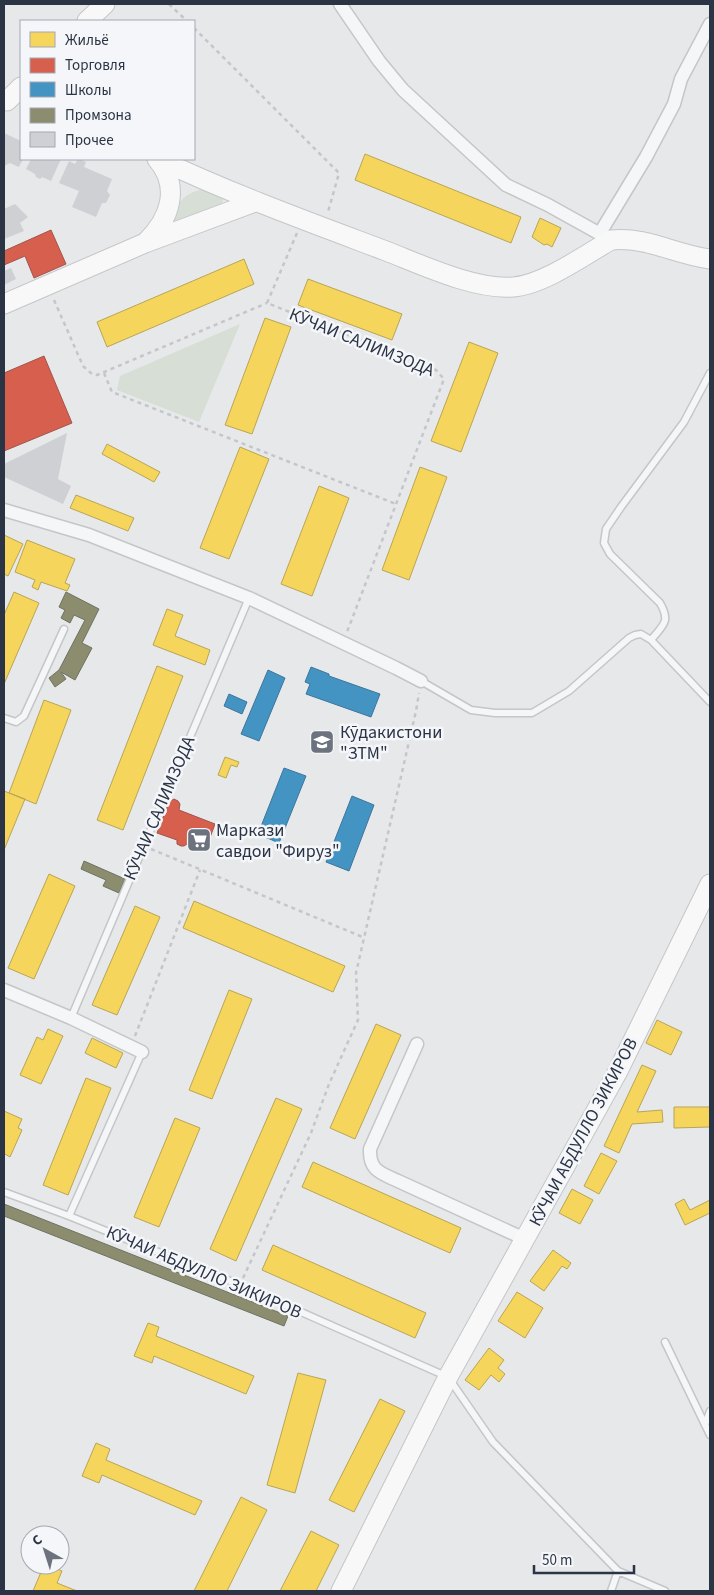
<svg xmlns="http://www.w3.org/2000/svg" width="714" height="1595" font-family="'Source Sans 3',sans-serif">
<rect width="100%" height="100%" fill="#e6e8ea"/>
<path fill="#d6ded6" d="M206,189L223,198L222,206L163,229C173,210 182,191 206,189Z
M240,324L199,422L117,390L120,376Z"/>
<path fill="#f6d55c" stroke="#b9a555" d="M365,154L521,217L511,243L355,180Z
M540,218L561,228L552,247L547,244L544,245L532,237Z
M244,259L254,284L107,347L97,322Z
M308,279L402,314L392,340L298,305Z
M265,318L291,327L252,434L225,425Z
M469,342L498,353L461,452L431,441Z
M107,444L160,472L154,482L102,454Z
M240,447L269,459L229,559L200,548Z
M420,467L447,477L409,580L382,570Z
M319,486L349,498L312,596L281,584Z
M76,495L134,518L128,531L70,508Z
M4,535L23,544L8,576L4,574Z
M27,540L75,559L65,583L70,585L67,591L41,582L38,590L32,587L35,580L15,572Z
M14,592L39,603L4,684V615Z
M167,609L183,615L175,636L210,650L205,665L153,645Z
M157,666L183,676L123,830L97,820Z
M44,700L71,710L36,804L9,793Z
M225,757L239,762L237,767L231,765L226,778L218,775Z
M4,791L25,799L4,850Z
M49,874L75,886L34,979L8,968Z
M194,901L345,966L333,992L183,928Z
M135,906L160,917L117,1015L92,1005Z
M229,990L252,999L212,1099L189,1090Z
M657,1020L682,1032L671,1055L646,1043Z
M376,1024L401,1035L355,1139L330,1128Z
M48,1029L63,1036L41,1084L20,1075L37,1037L43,1040Z
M92,1038L123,1053L116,1068L85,1053Z
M642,1065L656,1071L637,1112L662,1110L663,1122L632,1124L619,1153L604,1146Z
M86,1078L111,1088L68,1195L43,1185Z
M276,1098L302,1109L236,1261L210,1249Z
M674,1107H710V1127L674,1128Z
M4,1111L22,1119L18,1128L22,1130L10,1157L5,1154L4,1157Z
M175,1118L200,1128L159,1227L134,1217Z
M601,1153L617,1161L599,1194L584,1186Z
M313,1162L461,1228L450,1253L302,1187Z
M572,1189L593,1200L580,1224L559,1213Z
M684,1199L690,1210L710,1200V1213L685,1225L675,1204Z
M273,1245L426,1313L415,1338L262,1270Z
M553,1250L571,1263L567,1269L562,1266L544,1291L530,1281Z
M517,1292L543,1308L525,1338L498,1321Z
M148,1323L159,1327L156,1336L254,1376L246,1394L154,1356L152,1363L134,1356Z
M489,1348L504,1360L498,1368L505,1374L499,1382L491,1375L479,1390L465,1380Z
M298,1373L326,1380L295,1493L267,1485Z
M380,1399L405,1411L354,1512L329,1500Z
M96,1443L110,1449L106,1460L202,1501L195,1515L102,1475L99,1483L82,1476Z
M241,1497L267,1510L227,1591H194Z
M311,1531L339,1545L316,1591H280Z
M44,1565H48L62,1571L57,1583L77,1591H33Z"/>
<path fill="#d6604d" stroke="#a3534b" d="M51,230L66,264L34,278L25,256L4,265V251Z
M44,356L72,423L4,451V373Z
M174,799L178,801L180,804L179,810L215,824L205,851L187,844L184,846H181L177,844V840L157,833L169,802Z"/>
<path fill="#4393c3" stroke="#3c769d" d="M311,667L329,674V676L380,694L371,717L306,694L310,684L305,682Z
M268,670L285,678L259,741L241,734Z
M229,694L247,702L242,714L224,706Z
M284,768L306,776L279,843L258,834Z
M352,796L374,805L349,871L326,862Z"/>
<path fill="#8c8c6e" stroke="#6f7262" d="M66,592L99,609L82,643L92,648L75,680L61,672L66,679L55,687L49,678L59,670L85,620L74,615L70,623L61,618L65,610L59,607Z
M84,861L125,879L119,893L103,886L106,880L81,869Z
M4,1204L288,1316L284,1326L4,1216Z"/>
<path fill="#ced0d3" d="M4,133L21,141V159H23L19,167L10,163L4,166Z
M31,159H61L51,181L42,177L40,179L36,177L35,174L26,169Z
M78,159L86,162L84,167L112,179L107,191L110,195L106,203H102L96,217L72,207L79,191L59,183L69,161L75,164Z
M15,204L28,217L20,223L24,231L4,239V209Z
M11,268L16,279L4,285V271Z
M67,433L58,479L71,486L63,504L4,477V464Z"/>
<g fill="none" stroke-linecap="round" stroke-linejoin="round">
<defs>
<path id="lane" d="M651,640C663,625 671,622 660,603L610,554L604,543L606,529L621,507L684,422L710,373
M421,681L471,710L495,713H532L569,691L629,638L635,635L641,634L651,640L710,702
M4,718L16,722L24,716L64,629
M71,1018L249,598
M4,1192L69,1216L142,1052
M69,1216L240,1285L448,1377L493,1442L618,1571L665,1591
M665,1342L710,1435
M705,1425L710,1411
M611,1591L618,1571"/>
<path id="street" d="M340,4L379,61L403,90L506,185L548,205L611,240
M600,233L646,157L674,104L681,79L710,24
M4,510L89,535L249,598L396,668L421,681
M4,990L71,1018L142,1052
M417,1044L370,1149C369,1171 381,1173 398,1181L525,1239"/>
<path id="secondary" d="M87,21L105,4
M7,101L21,87
M158,159C232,194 309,222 386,251C422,265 475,290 513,287C543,285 585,255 611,240C646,236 676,255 710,259
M146,242C170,219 181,187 157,159
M4,304L145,243L255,202
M341,1591L448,1377L617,1073L710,884"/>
</defs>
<use href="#lane" stroke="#c4c6c8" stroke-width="9"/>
<use href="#street" stroke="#c4c6c8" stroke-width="15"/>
<use href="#secondary" stroke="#c4c6c8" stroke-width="21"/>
<path stroke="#c5c6ca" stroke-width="2.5" stroke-dasharray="4 4" stroke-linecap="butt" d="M169,4L187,21
M194,28L339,173L328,212
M297,233L267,303L436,370L444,379L347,632
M54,300L83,366L92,374L97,375L267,303
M104,373L112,392L396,504
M151,849L365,938
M135,1036L200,870
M243,1278L311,1133L329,1084L358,1020L356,973L416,711L419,693"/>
<use href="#lane" stroke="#f5f6f7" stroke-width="6"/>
<use href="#street" stroke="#f5f6f7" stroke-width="12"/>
<use href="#secondary" stroke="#f8f8f8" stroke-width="19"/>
</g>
<defs>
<symbol id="school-square" viewBox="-11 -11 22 22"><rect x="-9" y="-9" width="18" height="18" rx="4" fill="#6c737f" stroke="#f4f6f9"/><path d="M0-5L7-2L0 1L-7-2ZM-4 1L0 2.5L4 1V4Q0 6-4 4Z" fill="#fff"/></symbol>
<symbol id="supermarket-square" viewBox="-11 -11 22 22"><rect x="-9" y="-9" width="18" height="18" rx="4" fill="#6c737f" stroke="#f4f6f9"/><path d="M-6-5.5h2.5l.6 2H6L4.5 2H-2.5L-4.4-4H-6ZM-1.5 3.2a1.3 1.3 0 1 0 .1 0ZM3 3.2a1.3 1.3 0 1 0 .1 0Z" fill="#fff"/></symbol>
</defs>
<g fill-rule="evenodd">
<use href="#school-square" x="308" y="728" width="28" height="28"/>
<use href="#supermarket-square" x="185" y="826" width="28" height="28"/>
</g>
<g text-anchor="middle" stroke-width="5" stroke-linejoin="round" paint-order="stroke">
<g font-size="18" fill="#2b3445" stroke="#f4f6f9">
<text transform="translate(362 342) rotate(22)" y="6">КӮЧАИ САЛИМЗОДА</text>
<text transform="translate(159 808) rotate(-67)" y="6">КӮЧАИ САЛИМЗОДА</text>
<text transform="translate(583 1132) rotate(-62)" y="6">КӮЧАИ АБДУЛЛО ЗИКИРОВ</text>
<text transform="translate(204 1272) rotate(23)" y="6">КӮЧАИ АБДУЛЛО ЗИКИРОВ</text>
</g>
<g font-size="18" fill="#2b3445" stroke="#f4f6f9" text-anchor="start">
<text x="340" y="738">Кӯдакистони<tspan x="340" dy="21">"ЗТМ"</tspan></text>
<text x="216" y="836">Маркази<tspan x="216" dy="21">савдои "Фируз"</tspan></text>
</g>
</g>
<rect width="714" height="1595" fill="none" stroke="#2b3445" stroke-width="10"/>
<rect x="20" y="20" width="175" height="140" fill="#f4f6f9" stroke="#a4a8b1"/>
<rect x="30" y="32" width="25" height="15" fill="#f6d55c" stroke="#a4a8b1"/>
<text x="65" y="45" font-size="15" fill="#2b3445">Жильё</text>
<rect x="30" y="58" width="25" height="15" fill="#d6604d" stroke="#a4a8b1"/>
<text x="65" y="70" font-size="15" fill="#2b3445">Торговля</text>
<rect x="30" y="82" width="25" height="15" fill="#4393c3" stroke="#a4a8b1"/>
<text x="65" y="95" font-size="15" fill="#2b3445">Школы</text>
<rect x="30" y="108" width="25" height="15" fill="#8c8c6e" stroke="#a4a8b1"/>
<text x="65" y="120" font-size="15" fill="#2b3445">Промзона</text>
<rect x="30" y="132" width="25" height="15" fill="#ced0d3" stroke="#a4a8b1"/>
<text x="65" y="145" font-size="15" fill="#2b3445">Прочее</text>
<g transform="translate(45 1550) rotate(321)"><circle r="24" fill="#f4f6f9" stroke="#a4a8b1"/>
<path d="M0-4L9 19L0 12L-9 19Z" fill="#6c737f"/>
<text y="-8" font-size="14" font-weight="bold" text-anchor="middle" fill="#2b3445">С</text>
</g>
<path d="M534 1565v8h100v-8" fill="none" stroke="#2b3445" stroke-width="2.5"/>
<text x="542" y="1565" font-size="15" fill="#2b3445" stroke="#f4f6f9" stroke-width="4" paint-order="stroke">50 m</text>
</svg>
